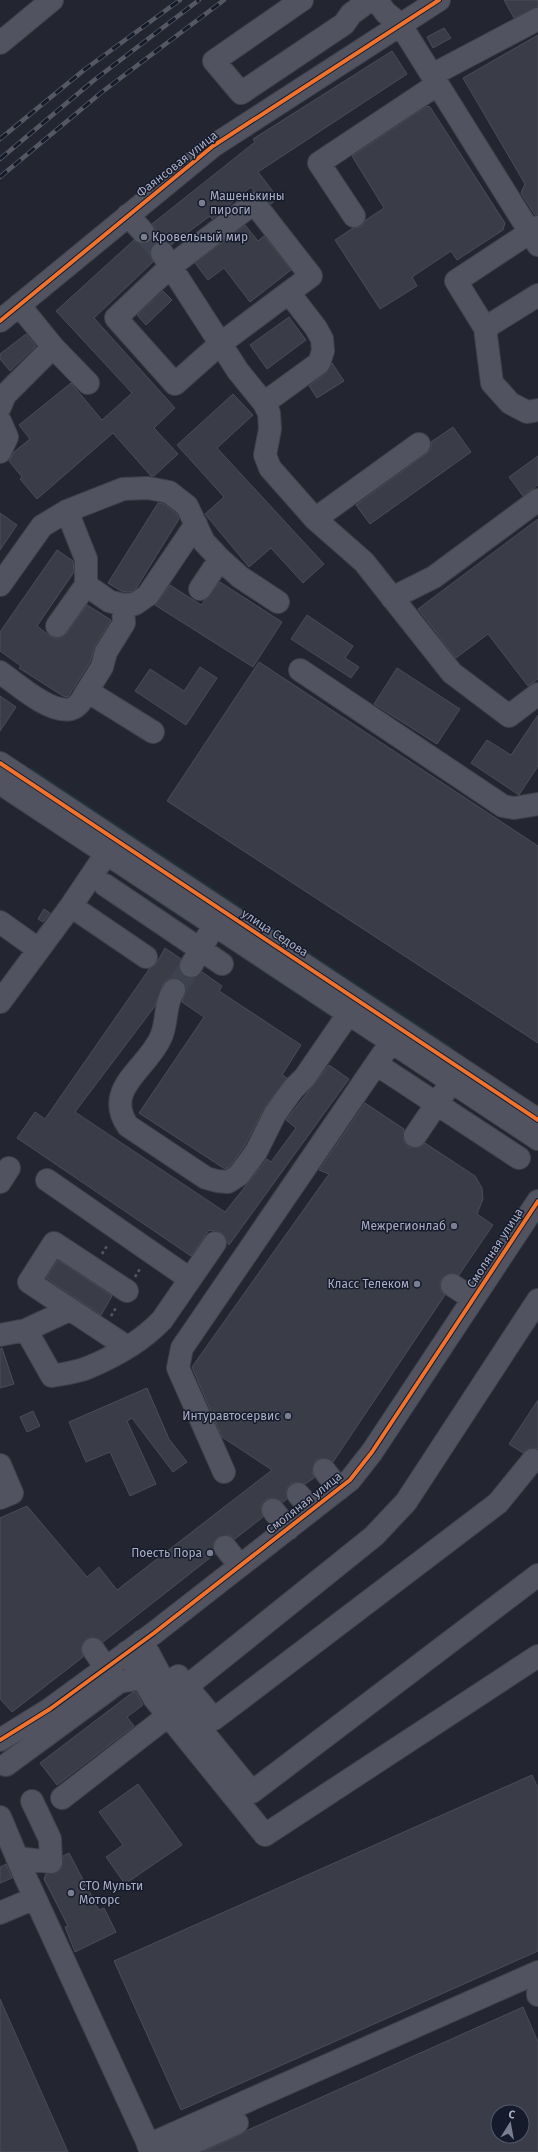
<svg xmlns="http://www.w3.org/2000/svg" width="538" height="2152" font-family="'Fira Sans',sans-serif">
<rect width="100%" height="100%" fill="#232631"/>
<path fill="#202f37" d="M31,767L453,1047L450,1051L28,772Z
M0,792L87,852V855L0,797Z
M112,871H115L185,917L184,920Z
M236,951L337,1016L335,1020L235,953Z"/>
<path fill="#3a3d48" stroke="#4a4d59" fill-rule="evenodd" d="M504,0H538V7L514,18Z
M444,28L451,38L433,48L427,37Z
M538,35V215H535L521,193L525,184L463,78Z
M392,51L407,74L258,172L278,198L271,204L264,195L254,191L251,187L212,219L210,216L171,245L162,241L155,243L150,253L153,262L94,318L175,408L154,428L178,454L154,476H151L113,433L37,499L20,479L22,477L9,461L14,452L30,439L19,425L71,383L102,420L132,393L56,311L134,240L139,244L151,242L155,236V229L152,224L255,142L253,139Z
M427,106L430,107L505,223L503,230L457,260L451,251L412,277L417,286L380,309L335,240L353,228L361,227L366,220L384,208L352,156Z
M245,225L258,241L264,236L291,270L250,302L224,268L208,280L195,263Z
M163,291L172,300L146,325L137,315Z
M289,317L306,340L267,369L250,345Z
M26,334L36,346L10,371L0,359V354Z
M332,363L344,381L317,398L309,386L326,373Z
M233,394L253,415L217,448L324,564L303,583L271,548L249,567L205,514L224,497L177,445Z
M453,427L471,452L370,524L356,505L426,454L431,449V442Z
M538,456V485L523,496L509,477Z
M158,503L164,504L177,514L179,519L137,587L131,592H123L108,583Z
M0,513L17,525L0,550Z
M538,519V679L528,686L488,634L456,658L418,609Z
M57,550L73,561L74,572L37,626L50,636L57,639L62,637L67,633L87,605L111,620L95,646L90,662L68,697L63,696L19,668L21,666L0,651V632Z
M220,582L282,622L253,667L155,605L170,585L201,605Z
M307,615L353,646L345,658L359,667L351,678L291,639Z
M259,662L538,846V1043L167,801Z
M200,667L217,678L186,725L135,691L150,669L184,691Z
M397,668L460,709L437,744L374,704Z
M0,696L16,707L0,731Z
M538,715V766L519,795L471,763L487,740L511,755Z
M44,909L50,913L43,922L38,919Z
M165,948L181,959L179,966L185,977L191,978L202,972L222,986L219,991L301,1045L282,1075L287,1078L265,1107L245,1145L230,1166L225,1169L139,1113L204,1017L182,1002L186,990L185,984L181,979L174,978L167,979L163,984L155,1006L75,1112L225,1212L267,1159L271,1162L296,1128L286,1120L329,1065L349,1079L229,1245L222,1233L209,1230L191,1256L17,1138L35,1112L45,1119L150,968L156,964Z
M365,1103L404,1129V1141L408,1147H420L425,1143L475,1176L482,1188L483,1199L477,1214L493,1225L459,1275L452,1273L442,1278L440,1285L441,1291L445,1295L333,1462L323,1458L316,1460L312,1471L314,1478L305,1484L296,1482L290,1484L286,1490L287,1499L283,1502L272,1498L265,1500L261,1506L263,1517L235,1539L229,1535L218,1537L213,1543L215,1554L103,1642L92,1637L86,1639L81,1650L83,1657L12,1712L0,1699V1518L27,1506L87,1577L99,1567L117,1590L272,1470L222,1437L192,1367L329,1174L319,1170Z
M58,1260L112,1296L101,1315L46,1278Z
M2,1348L14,1384L0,1388V1349Z
M147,1388L169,1439L187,1462L173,1472L132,1418L127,1421L156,1484L130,1496L110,1452L86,1462L69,1422Z
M538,1400V1449L529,1448L523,1453L509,1444Z
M33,1411L40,1426L27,1432L20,1417Z
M133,1692H136L143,1705L127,1717L134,1726L57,1785L40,1763Z
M532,1775L538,1788V1951L181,2110L114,1961Z
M138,1784L182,1845L125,1884L106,1857L123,1845L99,1812Z
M69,1853L99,1910L104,1908L116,1932L75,1952L65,1927L68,1926L44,1879L46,1874L56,1873L61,1869L63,1856Z
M6,1864L12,1878L0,1883V1867Z
M0,1999L68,2152H0Z
M523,2007L538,2042V2152H203L242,2134L248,2130ZM498,2112H522V2136H498Z"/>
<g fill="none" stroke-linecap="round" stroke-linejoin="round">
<path stroke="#3e414f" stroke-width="22" stroke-dasharray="22 11" stroke-linecap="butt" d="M143,232L162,253
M174,990L191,966"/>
<defs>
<path id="minor" d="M302,0L214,61L241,93L344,24L351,14L370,0
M376,0L386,13L400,24L538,245
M0,43L52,0
M432,75L538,19
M254,203L311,276L220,344L175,384L116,318L170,267Z
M128,215L143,232
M354,216L319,163L438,84
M538,227L456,281L485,328L492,383L510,403L527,412L538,410
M162,253L238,371L264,403L269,413L270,429L265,455L270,468L315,519L364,562L452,673L509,716L538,694
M19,305L53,347L88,383
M0,321L213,146L439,0
M485,328L538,295
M264,403L319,363L323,351L322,339L316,328L289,293
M0,407L5,395L53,347
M0,421L7,437L0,452
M67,511L86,559V585L109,601L123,605L135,604L148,595L196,524
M315,519L419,444
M0,585L42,526L67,511L123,489L148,488L169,492L187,506L204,542L220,559L240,577L278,602
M200,589L220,559
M392,598L434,577L538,500
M57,626L86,585
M300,670L503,806L514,808L538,804
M0,672C17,684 50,714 71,709C79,707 83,698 87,691L153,732
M87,691L102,667L106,652L124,623L123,605
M0,763L538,1120
M0,783L538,1139
M105,885L222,964
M71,906L146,957
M0,922L38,949
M191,966L208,936
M174,990C164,1004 168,1021 161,1037C148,1068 102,1089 128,1126L206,1178L217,1181L228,1182L239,1175L256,1152L275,1114L293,1089L305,1077L349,1013
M0,1002L71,906L114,842
M376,1064L519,1158
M415,1136L444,1093
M47,1180L190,1279
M0,1182L9,1168
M452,1285L473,1299
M127,1291L54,1243L29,1282L127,1347
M26,1330L52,1376C63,1374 77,1372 87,1368C114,1357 142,1341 162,1320L215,1243
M0,1335L26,1330L69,1310
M0,1465L12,1493L0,1498
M324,1470L339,1489
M224,1472L178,1368L182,1348L400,1029
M298,1494L312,1510
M273,1510L288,1529
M225,1547L240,1566
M142,1641L167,1688L252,1792L538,1575
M93,1649L106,1668
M127,1652L154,1698L265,1835L538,1656
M178,1676L214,1719L498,1503L533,1460
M186,1687L374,1536L406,1502L538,1300
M0,1740L50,1709L154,1633L350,1480L372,1452L538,1201
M6,1765L119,1682L142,1678
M62,1798L169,1715
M0,1817L24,1874L152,2152
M17,1858L51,1862L50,1839L32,1801
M0,1913L35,1898
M538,1993V1995
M148,2145L538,1972
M173,2152L237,2123"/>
</defs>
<use href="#minor" stroke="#3f414a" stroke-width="24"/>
<path stroke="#555863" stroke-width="2.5" stroke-dasharray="3 3" stroke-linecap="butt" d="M102,1254L108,1244
M135,1277L141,1267
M111,1316L117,1306"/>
<use href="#minor" stroke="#515460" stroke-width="22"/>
<defs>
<path id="rail" d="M0,139L84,70L180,0
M0,159L93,81L199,0
M0,177L102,92L224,0"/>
</defs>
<use href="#rail" stroke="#555863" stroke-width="4.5"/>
<use href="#rail" stroke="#161b2b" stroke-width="3" stroke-dasharray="9" stroke-linecap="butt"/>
<defs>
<path id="cycleway" d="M0,321L213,146L439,0
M0,763L538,1120
M0,1740L50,1709L154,1633L350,1480L372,1452L538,1201"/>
</defs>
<use href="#cycleway" stroke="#161b2b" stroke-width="6"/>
<use href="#cycleway" stroke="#ef722f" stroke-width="4"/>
</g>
<g fill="#7a7e91" stroke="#161b2b" stroke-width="1.5">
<circle cx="202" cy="203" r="4"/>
<circle cx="144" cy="237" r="4"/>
<circle cx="454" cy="1226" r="4"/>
<circle cx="417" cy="1284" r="4"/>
<circle cx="288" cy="1416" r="4"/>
<circle cx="210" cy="1553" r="4"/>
<circle cx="71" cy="1893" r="4"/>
</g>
<g text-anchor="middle" stroke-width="3" stroke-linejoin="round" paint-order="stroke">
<g font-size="12" fill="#a9aec5" stroke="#161b2b">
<text transform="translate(177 164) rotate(-38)" y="4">Фаянсовая улица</text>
<text transform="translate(275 933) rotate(33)" y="4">улица Седова</text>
<text transform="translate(495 1248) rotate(-57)" y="4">Смоляная улица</text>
<text transform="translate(304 1503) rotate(-38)" y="4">Смоляная улица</text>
</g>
<g font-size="12" fill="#a9aec5" stroke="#161b2b" text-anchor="end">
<text x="210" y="200" text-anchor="start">Машенькины<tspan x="210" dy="14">пироги</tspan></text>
<text x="152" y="241" text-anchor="start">Кровельный мир</text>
<text x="446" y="1230">Межрегионлаб</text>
<text x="409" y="1288">Класс Телеком</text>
<text x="280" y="1420">Интуравтосервис</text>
<text x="202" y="1557">Поесть Пора</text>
<text x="79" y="1890" text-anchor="start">СТО Мульти<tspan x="79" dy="14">Моторс</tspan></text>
</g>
</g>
<g transform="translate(510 2124) rotate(11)"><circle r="19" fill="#161b2b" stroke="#515669"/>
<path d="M0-3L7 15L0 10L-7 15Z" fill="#7a7e91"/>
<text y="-6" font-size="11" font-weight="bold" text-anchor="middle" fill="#a9aec5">С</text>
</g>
</svg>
